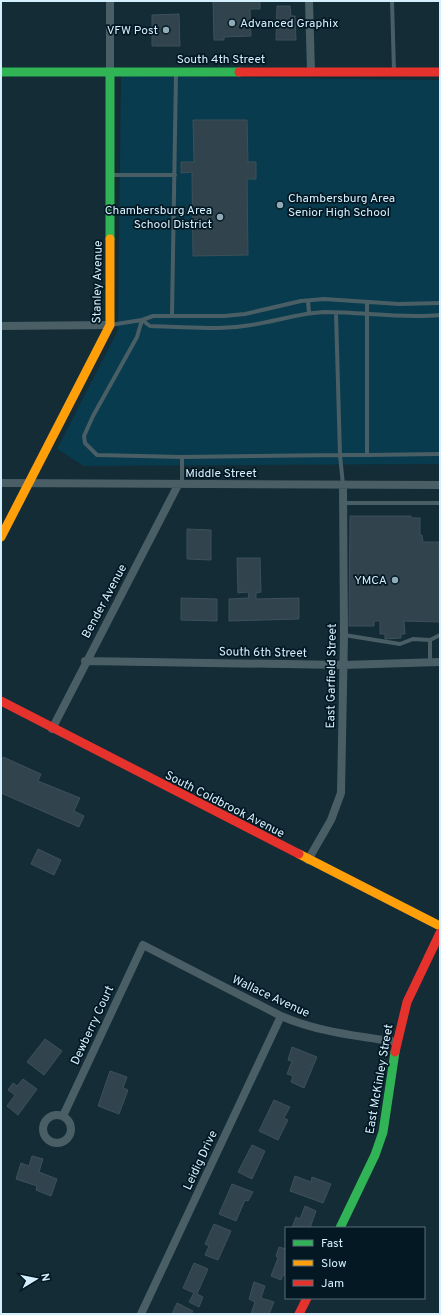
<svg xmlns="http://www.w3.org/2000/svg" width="441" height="1315" font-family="Overpass,sans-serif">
<rect width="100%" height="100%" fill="#132c35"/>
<path fill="#083b4d" d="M121,76L440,80V464L84,466L57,449L118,330Z"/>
<path fill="#31434d" stroke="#3d505b" d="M213,1H260V9H250L251,36L224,37V40H214Z
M277,6H290L291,16H295L296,40H276Z
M179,14L180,46H152V15Z
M193,120H247L248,162H256V179H247L248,255L193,256L192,172L181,173V162H194Z
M350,516H411V518H420V535H422L423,542H439L440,622L404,621L405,634H401V638L385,639V634H380V621H374V626H349Z
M187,529L211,530V560L187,559Z
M237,558H260L261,592L256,593V599L299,598V619L229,621V599L249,598L248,592L238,593Z
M181,598L217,599V621L181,620Z
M3,757L41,774L38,781L80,798L74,811L84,816L79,827L1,793V761Z
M38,849L61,860L54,875L31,864Z
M45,1039L62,1051L44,1075L27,1062Z
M292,1047L317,1057L304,1088L291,1082L293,1076L287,1074L292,1061L288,1060Z
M110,1071L127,1077L123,1088L128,1090L119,1114L98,1106Z
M23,1079L37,1089L18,1115L7,1106L15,1095L8,1090L13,1083L17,1086Z
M274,1100L290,1107L284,1118L288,1120L278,1140L259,1131Z
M252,1145L265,1151L252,1179L238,1172Z
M32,1156L43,1159L39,1172L57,1179L51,1196L36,1190L37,1186L16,1179L21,1163L29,1166Z
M295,1176L311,1182L312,1177L331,1184L323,1203L290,1191Z
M232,1184L253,1192L248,1201L245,1200L236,1221L219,1214Z
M305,1206L316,1211L310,1228H292L296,1217L300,1219Z
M214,1224L231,1231L218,1260L205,1255L209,1246L205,1244Z
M279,1247L286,1249V1276L283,1275L281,1280L271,1276L278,1258L276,1256Z
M194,1263L208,1269L197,1294L203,1297L199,1307L189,1302L194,1293L183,1288Z
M254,1282L265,1286L261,1298L274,1302L269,1314H251L255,1302L249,1299Z
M177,1303L193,1311L191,1314H172Z"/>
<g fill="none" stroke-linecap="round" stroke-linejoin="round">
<path stroke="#4a5e66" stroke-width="4" d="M392,1L394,71
M111,175H175
M308,301L309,313
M440,303L399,304L324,299L301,301L245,314L224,316H153L142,320L150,326C181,327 214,330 244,326C272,323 297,313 325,312C363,312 402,319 440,315
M336,313L340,455H367V303
M172,314L176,74
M110,325L142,320L137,337L93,416L84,436L85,443L97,455L182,457L340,455L343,485
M367,455L440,454
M182,457V484
M343,503H440
M344,635L400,644L413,639L430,640
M430,662V640L440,635"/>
<path stroke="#4a5e66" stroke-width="8" d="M110,1V72
M309,1L311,72
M1,326L110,325
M1,483L440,485
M85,661L343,665L440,662
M52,729L178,485
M308,860L331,820L341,793L344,635L343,485
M43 1129a14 14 0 1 1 28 0a14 14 0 1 1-28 0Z
M63,1116L143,945L281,1016C318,1032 357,1036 397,1042
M141,1314L281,1016"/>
<path stroke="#30b455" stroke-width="9" d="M1,72H239
M110,72V239
M340,1228L375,1155L383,1132L395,1052"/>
<path stroke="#ff9f0a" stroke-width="9" d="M1,537L110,325V239
M299,854L440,926"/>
<path stroke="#e5322d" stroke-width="9" d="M239,72H440
M1,701L299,854
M395,1052L407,1002L440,933
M299,1314L307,1298"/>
</g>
<g fill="#90abb7" stroke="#031822" stroke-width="1.5">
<circle cx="232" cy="23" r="4"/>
<circle cx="166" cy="30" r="4"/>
<circle cx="280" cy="205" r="4"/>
<circle cx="220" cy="217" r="4"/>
<circle cx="395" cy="580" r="4"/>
</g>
<g text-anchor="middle" stroke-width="3.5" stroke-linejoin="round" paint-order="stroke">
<g font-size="12" fill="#d4effd" stroke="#031822" text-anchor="end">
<text x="240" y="27" text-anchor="start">Advanced Graphix</text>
<text x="158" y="34">VFW Post</text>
<text x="288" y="202" text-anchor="start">Chambersburg Area<tspan x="288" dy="14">Senior High School</tspan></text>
<text x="212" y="214">Chambersburg Area<tspan x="212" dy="14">School District</tspan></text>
<text x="387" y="584">YMCA</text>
</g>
<g font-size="12" fill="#d4effd" stroke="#031822">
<text x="221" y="63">South 4th Street</text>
<text transform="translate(97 282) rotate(-89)" y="4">Stanley Avenue</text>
<text x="221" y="477">Middle Street</text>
<text transform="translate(104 601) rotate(-62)" y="4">Bender Avenue</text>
<text transform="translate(263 652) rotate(1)" y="4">South 6th Street</text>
<text transform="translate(331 676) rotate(-89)" y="4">East Garfield Street</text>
<text transform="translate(225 804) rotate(27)" y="4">South Coldbrook Avenue</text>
<text transform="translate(271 996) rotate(25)" y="4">Wallace Avenue</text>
<text transform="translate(92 1025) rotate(-65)" y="4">Dewberry Court</text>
<text transform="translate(379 1079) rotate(-80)" y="4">East McKinley Street</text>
<text transform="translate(200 1160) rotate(-65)" y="4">Leidig Drive</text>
</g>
</g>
<rect width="441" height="1315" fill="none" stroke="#d4effd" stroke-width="4"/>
<rect x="285" y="1227" width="140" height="72" fill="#031822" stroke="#576e7a"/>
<rect x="293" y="1240" width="20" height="6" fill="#30b455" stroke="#576e7a"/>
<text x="321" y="1247" font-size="12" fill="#d4effd">Fast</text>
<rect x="293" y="1260" width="20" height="6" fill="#ff9f0a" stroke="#576e7a"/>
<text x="321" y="1267" font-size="12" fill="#d4effd">Slow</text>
<rect x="293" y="1280" width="20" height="6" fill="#e5322d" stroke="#576e7a"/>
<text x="321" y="1287" font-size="12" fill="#d4effd">Jam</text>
<g transform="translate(36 1279) rotate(80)" stroke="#031822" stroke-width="3" paint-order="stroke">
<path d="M0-3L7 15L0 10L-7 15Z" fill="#d4effd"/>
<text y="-6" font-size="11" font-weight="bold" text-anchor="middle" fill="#d4effd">N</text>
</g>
</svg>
